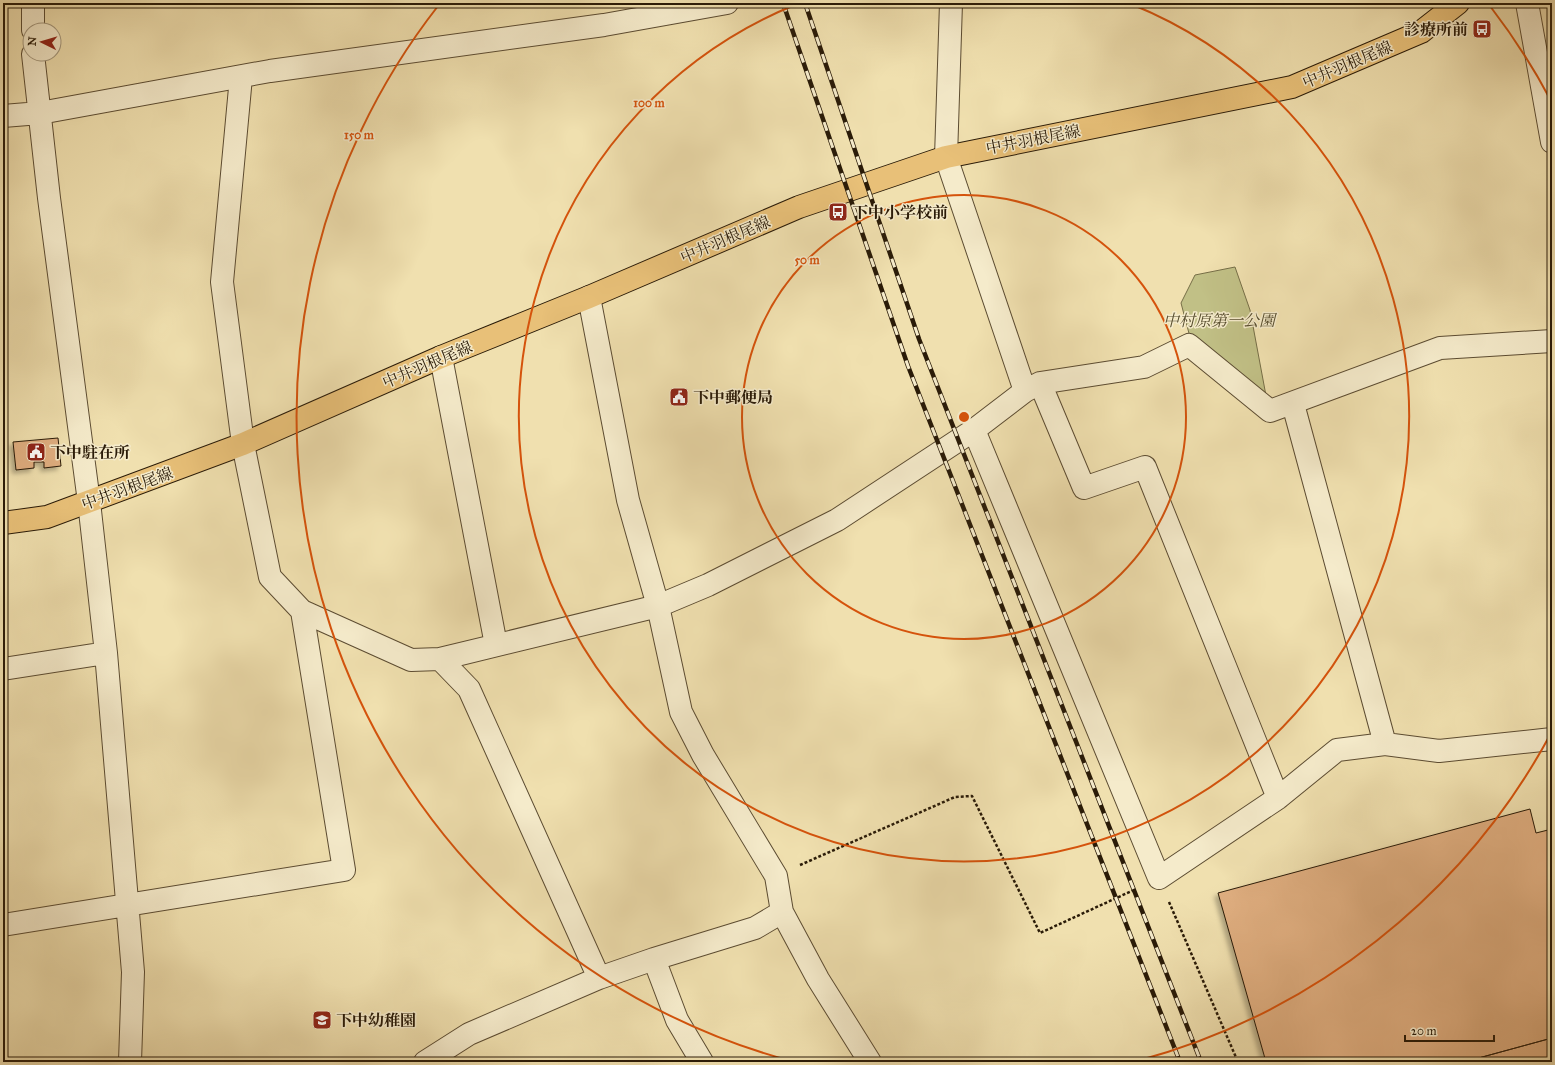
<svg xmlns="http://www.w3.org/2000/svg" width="1555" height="1065" font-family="'IM FELL Great Primer','Noto Serif JP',serif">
<defs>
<filter id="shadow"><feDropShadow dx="-3.5" dy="3.5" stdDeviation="2" flood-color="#0004"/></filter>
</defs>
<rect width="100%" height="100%" fill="#f0e0af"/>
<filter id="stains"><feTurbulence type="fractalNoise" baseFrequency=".005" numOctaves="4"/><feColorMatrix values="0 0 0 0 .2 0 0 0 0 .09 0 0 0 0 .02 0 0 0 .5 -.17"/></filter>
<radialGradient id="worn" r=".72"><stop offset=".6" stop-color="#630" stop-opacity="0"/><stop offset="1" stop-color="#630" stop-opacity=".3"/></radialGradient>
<path fill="#c1c086" stroke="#766e47" d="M1235,267L1250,310L1267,401L1191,341L1181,303L1195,275Z"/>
<path fill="#dfae80" stroke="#2a1b08" filter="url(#shadow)" d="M58,438L61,466L44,468V462H34V468L16,470L13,442Z
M1530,809L1536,833L1552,829V1038L1464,1062H1266L1218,893Z
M1552,1038V1062H1464Z"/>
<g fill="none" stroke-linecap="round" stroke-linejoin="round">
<defs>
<path id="minor" d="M951,3L946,157L1025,391
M1527,3L1552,142
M33,30V3
M33,54L49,198L89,502L106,653L133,972L130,1062
M241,77L222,282L243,444L270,577L302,611L411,660L440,659L658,606L708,585L837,520L974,430L1025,391L1040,383L1144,367L1189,345L1270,411L1440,348L1552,341
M3,116L40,113L270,71L604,25L727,3
M589,297L628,500L658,606L681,712L703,755L776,876L782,912L818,979L870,1062
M441,357L496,645
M1040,383L1084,488L1145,467L1278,798
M1293,404L1385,744
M974,430L1159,878L1278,798L1337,750L1385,744L1439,751L1552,739
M440,659L469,689L599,978
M3,669L106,653
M3,925L344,870L302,611
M654,959L677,1020L702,1062
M425,1062L469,1034L599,978L654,959L755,928L782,912"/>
<path id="major" d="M3,523L47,517L243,444L441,357L589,297L799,207L946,157L1292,87L1421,32L1458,3"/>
</defs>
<use href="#minor" stroke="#5c4c32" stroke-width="24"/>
<use href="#major" stroke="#2a1b08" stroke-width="24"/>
<path stroke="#2a1b08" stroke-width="2.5" stroke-dasharray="3 2" stroke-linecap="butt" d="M800,865L955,797L972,796L1040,933L1136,889
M1169,902L1238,1062"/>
<use href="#minor" stroke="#f5ebcb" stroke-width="22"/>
<use href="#major" stroke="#e8c078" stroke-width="22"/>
<defs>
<path id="rail" d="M783,3L908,366L1180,1062
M805,3L919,339L1201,1062"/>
</defs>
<use href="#rail" stroke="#2a1b08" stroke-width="4.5"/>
<use href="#rail" stroke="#f5ebcb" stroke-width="3" stroke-dasharray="9" stroke-linecap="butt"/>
</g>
<g fill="none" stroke="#d5530c" stroke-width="2">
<circle cx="964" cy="417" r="222"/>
<path d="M1131 4A445 445 0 1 1 797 4"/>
<path d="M1550 735A667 667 0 0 1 1137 1061M791 1061A667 667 0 0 1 438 6M1490 6A667 667 0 0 1 1550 99"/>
</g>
<defs>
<symbol id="bus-square" viewBox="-11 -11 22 22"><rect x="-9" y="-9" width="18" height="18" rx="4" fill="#8f2418" stroke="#f5ebcb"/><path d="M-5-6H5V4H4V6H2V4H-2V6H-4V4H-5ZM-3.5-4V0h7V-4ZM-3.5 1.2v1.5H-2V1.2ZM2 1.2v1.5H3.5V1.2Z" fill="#fff"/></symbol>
<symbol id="civic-square" viewBox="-11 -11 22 22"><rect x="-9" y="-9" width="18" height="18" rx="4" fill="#8f2418" stroke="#f5ebcb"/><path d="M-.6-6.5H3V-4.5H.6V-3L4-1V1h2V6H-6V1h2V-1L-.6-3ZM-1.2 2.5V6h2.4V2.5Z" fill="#fff"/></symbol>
<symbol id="school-square" viewBox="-11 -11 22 22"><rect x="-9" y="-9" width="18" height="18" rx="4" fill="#8f2418" stroke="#f5ebcb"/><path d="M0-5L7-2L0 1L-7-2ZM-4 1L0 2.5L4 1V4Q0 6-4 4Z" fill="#fff"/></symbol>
</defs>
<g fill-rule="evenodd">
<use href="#bus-square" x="1471" y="18" width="22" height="22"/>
<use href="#bus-square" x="827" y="201" width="22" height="22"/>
<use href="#civic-square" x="668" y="386" width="22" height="22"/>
<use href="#civic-square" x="25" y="441" width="22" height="22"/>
<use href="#school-square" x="311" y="1009" width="22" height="22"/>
</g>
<g text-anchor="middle" stroke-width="3" stroke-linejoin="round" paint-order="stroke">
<g font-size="16" font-weight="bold" fill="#2a1b08" stroke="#f5ebcb" text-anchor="start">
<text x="1468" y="35" text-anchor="end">診療所前</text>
<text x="852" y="218">下中小学校前</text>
<text x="693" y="403">下中郵便局</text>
<text x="50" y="458">下中駐在所</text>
<text x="336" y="1026">下中幼稚園</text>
</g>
<g font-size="16" fill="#2a1b08" stroke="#f5ebcb">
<text transform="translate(1347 64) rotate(-23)" y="6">中井羽根尾線</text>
<text transform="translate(1033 139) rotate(-11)" y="6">中井羽根尾線</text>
<text transform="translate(725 239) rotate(-23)" y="6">中井羽根尾線</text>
<text transform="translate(427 364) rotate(-23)" y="6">中井羽根尾線</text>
<text transform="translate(127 488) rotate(-20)" y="6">中井羽根尾線</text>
</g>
<g font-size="16" font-style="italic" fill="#574d2e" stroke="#f5ebcb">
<text x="1219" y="326">中村原第一公園</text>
</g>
</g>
<circle cx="964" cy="417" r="6" fill="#d5530c" stroke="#f5ebcb" stroke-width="2"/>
<g font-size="12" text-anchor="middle" font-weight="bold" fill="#d5530c" stroke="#f5ebcb" stroke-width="3" stroke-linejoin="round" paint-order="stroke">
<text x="649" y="107">100 m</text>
<text x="359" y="139">150 m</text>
<text x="807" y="264">50 m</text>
</g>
<rect width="1555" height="1065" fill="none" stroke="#f0e0af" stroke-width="16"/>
<rect x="4" y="4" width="1547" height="1057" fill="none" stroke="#2a1b08" stroke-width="2"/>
<rect x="8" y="8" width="1539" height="1049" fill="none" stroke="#2a1b08"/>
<g transform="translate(42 42) rotate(275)"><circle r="19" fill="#f5ebcb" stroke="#a4987d"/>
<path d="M0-3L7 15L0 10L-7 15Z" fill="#8f2418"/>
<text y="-6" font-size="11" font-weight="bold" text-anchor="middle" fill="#2a1b08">N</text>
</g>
<path d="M1405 1035v6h89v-6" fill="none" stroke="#2a1b08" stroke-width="2"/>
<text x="1411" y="1035" font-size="12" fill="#2a1b08" stroke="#f5ebcb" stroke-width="3" paint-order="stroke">20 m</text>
<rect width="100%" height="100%" filter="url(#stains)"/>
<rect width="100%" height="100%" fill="url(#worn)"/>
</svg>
